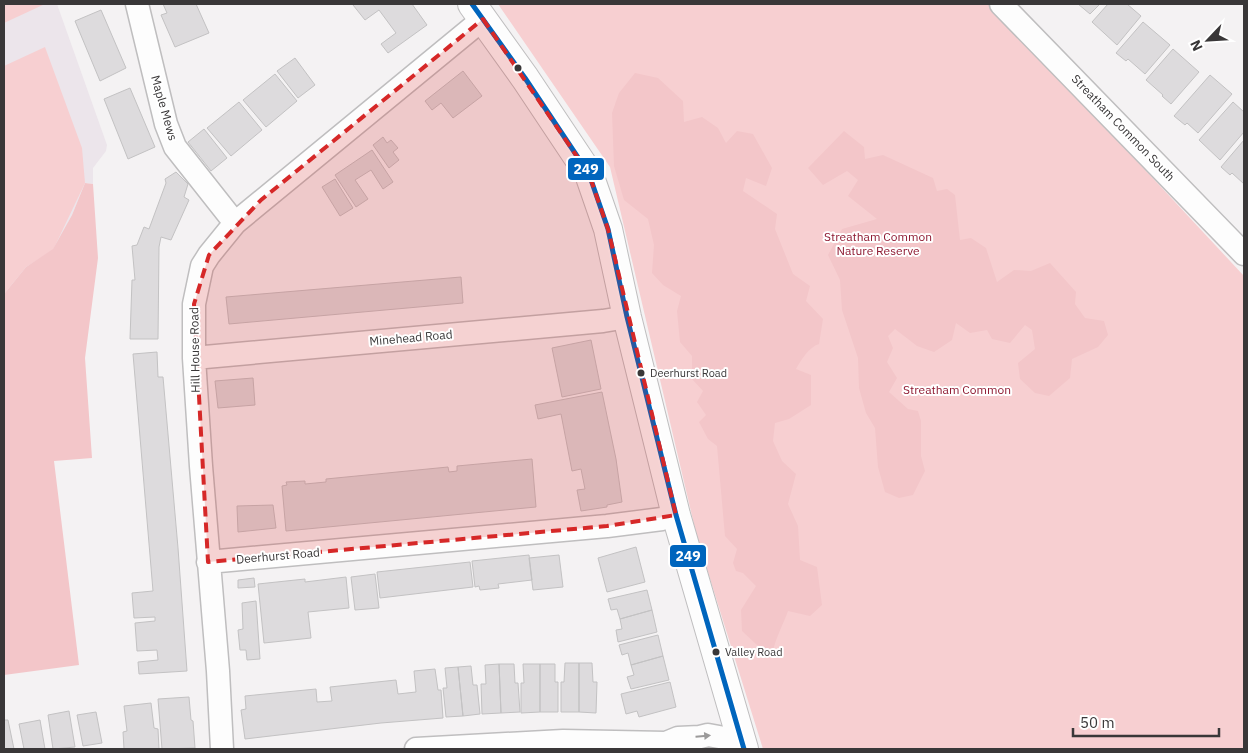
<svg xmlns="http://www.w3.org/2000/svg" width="1248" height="753" font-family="'IBM Plex Sans',sans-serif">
<rect width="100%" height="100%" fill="#f4f2f3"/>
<path fill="#ece5eb" d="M4,4H57L107,145L106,151L93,168V184L85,183L72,215L53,250L26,267L4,294Z"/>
<path fill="#f7cfd1" d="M4,4H45L4,23Z
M498,4H988L998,12L1244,276V749H763L697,537L610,167Z
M45,47L82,148L85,183L53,250L26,267L4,294V66Z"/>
<path fill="#f3c6c9" d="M635,73L658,78L683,101L684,122L702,117L718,128L726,143L737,131L753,134L772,168L766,186L746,178L743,191L777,214L775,229L793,274L810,286L806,301L823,319L819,344C809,347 801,360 796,369L811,375V405L789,419L775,423L773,441L782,461L796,474L788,504L798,526L800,560L817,567L822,605L810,616L788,611C783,625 776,637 773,651L757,645L742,631L741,610L756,586L743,573L736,571L733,563L737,549L725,536L717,446L708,439L699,422L706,415L697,402L703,391L692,379V356L680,342L677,311L681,296L663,285L652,273L654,245L648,219L624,200L614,166L612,113L619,93Z
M844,131L864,147L865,159L883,155L933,178L937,191L947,189L955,195L960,240L971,238L986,248L997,282L1014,270L1031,271L1050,263L1076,292L1075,304L1085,318L1104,321L1108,335L1098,347L1072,359L1070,378L1049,396L1035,393L1020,379L1018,363L1035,349L1032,330L1025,325L1010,343L992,339L987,330L970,333L956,323L952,340L934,352L917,346L895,329L888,336L893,348L887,362L897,378L889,392L908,409L918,411L921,421V456L925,471L913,495L899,498L885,492L878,467L875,428L866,413L859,388L858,358L842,310L840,280L828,255L842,229L877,219L848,196L858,180L847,171L823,185L808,168Z
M85,183L93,184L98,258L85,358L92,458L54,461L79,665L4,675V294L26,267L53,249L72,215Z"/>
<path fill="#dddbdd" stroke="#c3c2c3" d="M163,4H196L209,33L175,47L161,15L167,13Z
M355,4H412L427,25L388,53L381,44L396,33L379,10L365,20L353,5Z
M1078,4H1100L1090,14Z
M1108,4H1127L1141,16L1117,45L1092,22Z
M101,10L126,68L100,81L75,21Z
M1143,22L1170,45L1145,74L1128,59L1126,61L1116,53Z
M1173,49L1199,72L1171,104L1162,96L1163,95L1146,80Z
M295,58L315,85L298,98L277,71Z
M463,71L482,96L453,118L441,103L432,110L425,101Z
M275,74L297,101L266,127L243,100Z
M1210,75L1232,94L1198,133L1187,123L1185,125L1174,116Z
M130,88L155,147L128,159L104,99Z
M239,102L262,130L231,156L207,128Z
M1233,102L1244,112V132L1220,160L1199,140Z
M204,129L227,158L211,171L188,142Z
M383,137L387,143L391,140L398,148L393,152L399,160L389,168L373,145Z
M1244,140V184L1232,173L1230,175L1221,167Z
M372,150L393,182L383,189L371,170L355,180L368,199L356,207L335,175Z
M176,172L188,184L184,197L189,200L171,240L161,237L159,247L158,339H130L132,280H135L132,246L137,245L144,227L149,229L166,183L165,179Z
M335,179L353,208L340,216L322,187Z
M461,277L463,303L229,324L226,297Z
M591,340L601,389L562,397L552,348Z
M157,352L158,377H163L178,548L187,671L139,674L138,662L158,660L157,650L137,651L135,623L155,621V617L134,618L132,593L153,591L133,354Z
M253,378L255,405L218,408L215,381Z
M602,392L616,459L622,502L607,505V507L581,511L577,490L585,489L581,469L572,471L561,414L538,419L535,405Z
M532,459L536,507L286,531L282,486L287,485L286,482L305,481V484L326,482V479L448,467L449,472L457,471V466Z
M273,505L276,528L238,532L237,506Z
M636,547L645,582L607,592L598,558Z
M529,555L532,580L498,584L499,588L480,590L479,586L475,587L472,561Z
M559,555L563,587L533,590L529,558Z
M470,562L473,587L380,598L377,572Z
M375,574L379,608L355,610L351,577Z
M346,577L349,608L308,612L311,638L264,643L258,584L305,579V582Z
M254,578L255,587L238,588V580Z
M647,590L652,610L620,619L617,609L611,610L608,599Z
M256,601L260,659L247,660L246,650H240L238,630L243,629L242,603Z
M652,610L657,632L618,642L616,630L622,629L620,619Z
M658,635L663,656L631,665L628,653L622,655L619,645Z
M663,656L669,680L631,689L627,677L634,675L631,665Z
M565,663H579V712H561V682H564Z
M579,663H592L593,682H597L596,713L579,712Z
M499,664L501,713L482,714L481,684H486L485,665Z
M499,664H514L515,683H518L520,712L501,713Z
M523,664H540V712L521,713V683H524Z
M540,664H555V682H558V712H540Z
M471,666L473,685H477L480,714L463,716L458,667Z
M458,667L463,716L446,717L443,688H447L445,668Z
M435,669L438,690H441L443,718L381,723L245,739L241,710L246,709L245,696L316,689L317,702L332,701L330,687L396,680L398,694L416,692L414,671Z
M670,682L676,707L639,717L637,711L626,714L621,694Z
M189,697L191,720L193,721L195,748L162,749L158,699Z
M151,703L154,728L158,729L159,749H124L123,732L127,731L124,706Z
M69,711L75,747L53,749L48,715Z
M96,712L102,743L83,746L77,715Z
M4,720H8L14,749H4Z
M40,720L45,749H24L19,724Z"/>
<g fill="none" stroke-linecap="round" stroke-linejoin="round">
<defs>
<path id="street" d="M137,4L166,124L175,147L235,223
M1001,4L1244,254
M194,358L603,321L627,317
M208,562L607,526L662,519L676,515
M222,749L218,671L201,466L194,358V304L202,266L209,255L235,223L483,19
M416,749L563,741L666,743L678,738L700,737L708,735L741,741"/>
<path id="primary" d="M472,4L525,78L589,174L608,229L627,317L676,515L744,749"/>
</defs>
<use href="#street" stroke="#bfbebf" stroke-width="25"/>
<use href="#primary" stroke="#bfbebf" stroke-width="30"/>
<use href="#street" stroke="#fdfdfd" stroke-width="22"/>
<use href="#primary" stroke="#fdfdfd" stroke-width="28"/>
<defs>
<path id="bus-1" d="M472,4L525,78L589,174L608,229L627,317L676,515L744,749"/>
</defs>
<use href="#bus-1" stroke="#fff" stroke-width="9"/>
<use href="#bus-1" stroke="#0065bd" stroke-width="5"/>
</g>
<defs><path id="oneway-solid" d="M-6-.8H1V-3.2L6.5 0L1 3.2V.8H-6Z" transform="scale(1.25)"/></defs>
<use fill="#9b9a9a" href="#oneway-solid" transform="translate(703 736) rotate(-5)"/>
<path fill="#d62828" fill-opacity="0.2" stroke="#d62828" stroke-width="4" stroke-dasharray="10 6" stroke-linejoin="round" d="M483,19L589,174L608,229L676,515L607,526L208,562L194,304L209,255L261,200Z"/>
<g fill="#393738" stroke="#fff" stroke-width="2">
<circle cx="518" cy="68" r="4.5"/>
<circle cx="641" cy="373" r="4.5"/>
<circle cx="716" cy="652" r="4.5"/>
</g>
<g text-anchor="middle" stroke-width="4" stroke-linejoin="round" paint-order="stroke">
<g font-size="11" fill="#393738" stroke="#fff" text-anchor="start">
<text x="650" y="377">Deerhurst Road</text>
<text x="725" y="656">Valley Road</text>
</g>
<g font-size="12" fill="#393738" stroke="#fff">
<text transform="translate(164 108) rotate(74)" y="4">Maple Mews</text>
<text transform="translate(1123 128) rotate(46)" y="4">Streatham Common South</text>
<text transform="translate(411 338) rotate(-5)" y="4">Minehead Road</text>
<text transform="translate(195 350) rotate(-91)" y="4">Hill House Road</text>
<text transform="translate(278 556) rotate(-5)" y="4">Deerhurst Road</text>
</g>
<g font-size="12" fill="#8d1830" stroke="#fff">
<text x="878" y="241">Streatham Common<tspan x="878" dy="14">Nature Reserve</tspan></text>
<text x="957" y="394">Streatham Common</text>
</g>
</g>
<g stroke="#fff" stroke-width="2">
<rect x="567" y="157" width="38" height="24" rx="5" fill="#0065bd"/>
<rect x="669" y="544" width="38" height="24" rx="5" fill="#0065bd"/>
</g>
<g font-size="14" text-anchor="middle" font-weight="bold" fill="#fff">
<text x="586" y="174">249</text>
<text x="688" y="561">249</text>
</g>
<rect width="1248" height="753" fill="none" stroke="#393738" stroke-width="10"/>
<g transform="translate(1208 40) rotate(245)" stroke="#ffffff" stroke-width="4" paint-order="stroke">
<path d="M0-4L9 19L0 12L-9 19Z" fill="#393738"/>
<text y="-8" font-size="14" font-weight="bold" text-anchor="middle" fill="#393738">N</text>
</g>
<path d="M1073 728v8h146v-8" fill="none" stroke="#393738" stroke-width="2.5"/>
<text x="1080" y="728" font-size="15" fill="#393738" stroke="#ffffff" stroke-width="4" paint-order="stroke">50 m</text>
</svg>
